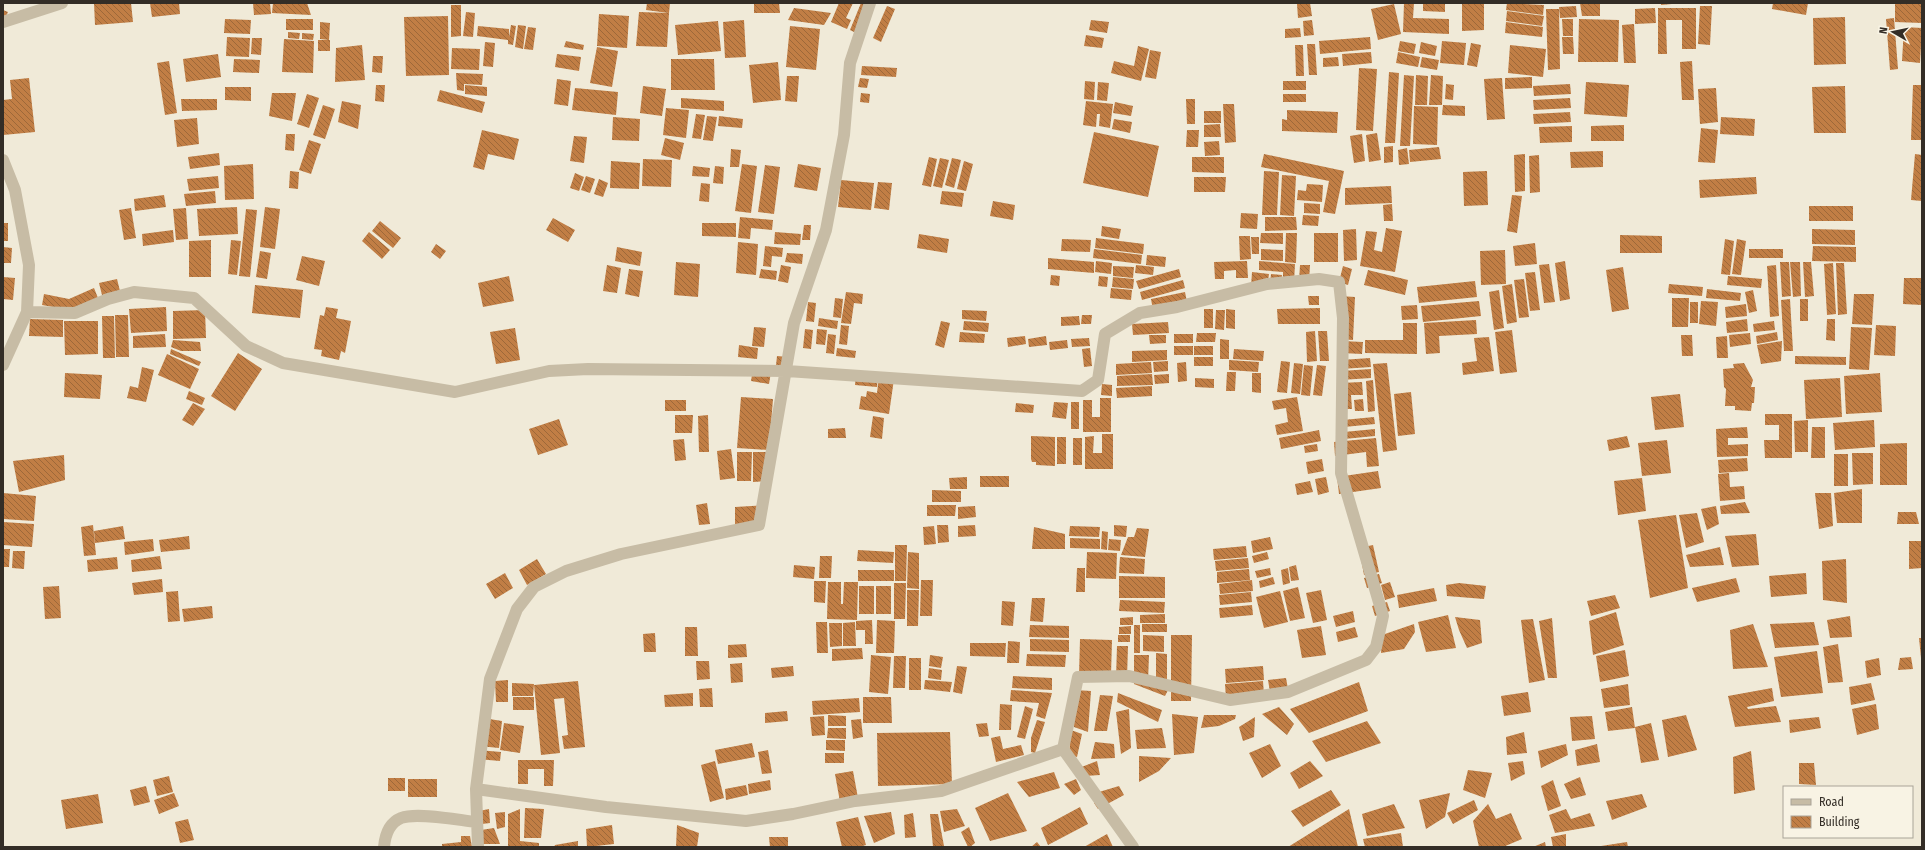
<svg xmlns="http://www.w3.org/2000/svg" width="1925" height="850" font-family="'Fira Sans Condensed',sans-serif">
<defs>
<pattern id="building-back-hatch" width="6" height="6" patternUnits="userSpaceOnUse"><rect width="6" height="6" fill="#c17e45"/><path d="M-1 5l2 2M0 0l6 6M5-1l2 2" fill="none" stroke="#9d6839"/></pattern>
</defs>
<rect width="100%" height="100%" fill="#f0ead8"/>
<path fill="url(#building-back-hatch)" d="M94,3H131L133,22L95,25Z
M150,3H179L180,14L152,17Z
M253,3H270L271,14L254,15Z
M273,3H307L311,15L272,13Z
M647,3H670L669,13L646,10Z
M754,3H779L780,13H754Z
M839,3H853L846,18L851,20L847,29L831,22Z
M861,3H871L858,34L850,30Z
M1310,3L1312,16L1298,18L1297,4Z
M1404,3H1414L1413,18L1449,19V34L1403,32Z
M1423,3H1445V12L1423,11Z
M1462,3H1484V30L1462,31Z
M1507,3L1544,5L1543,15L1506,10Z
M1580,3H1600V16H1582Z
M1661,3H1672V4L1661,5Z
M1773,3H1808L1806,15L1772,9Z
M1895,3H1922V23L1895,22Z
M1394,4L1401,34L1378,40L1371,9Z
M451,5H461V36L451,37Z
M887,6L895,9L881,42L873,38Z
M1576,6L1577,17L1560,18L1559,7Z
M1700,6H1712L1710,45L1698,44Z
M794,8L831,13L824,25L788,20Z
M1655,8L1656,23L1635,24V9Z
M1658,8H1696V49H1682V20H1666L1667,54H1658Z
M1546,9H1559L1560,69L1548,70Z
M3,10L8,12L3,22Z
M1507,11L1544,16L1542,26L1506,21Z
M466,12L475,13L473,37L463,36Z
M639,12L669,13L667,47L636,46Z
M599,14L629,16L627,48L597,46Z
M448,16L449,75L406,76L404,17Z
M1845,17L1846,64L1814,65L1813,18Z
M1894,18L1898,69L1890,70L1886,19Z
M225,19L251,20L250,34L224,33Z
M286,19H313V30H286Z
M1562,19H1573V36H1563Z
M1579,19L1619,20L1618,62H1578Z
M744,20L746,57L725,58L723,22Z
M1091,20L1109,22L1107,33L1089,30Z
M1312,20L1314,35L1304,36L1303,21Z
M718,21L721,51L678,55L675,25Z
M320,22L330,23L329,40L320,39Z
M1506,22L1543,27L1542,37L1505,33Z
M1634,24L1636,63H1624L1622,25Z
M511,25L516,26L513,45L508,44V40L477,36L478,26L509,29V37Z
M518,25L526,26L523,49L515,47Z
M790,26L820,29L816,70L786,67Z
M528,27L536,28L533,50L524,49Z
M1904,27L1922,28L1920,63L1902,61Z
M1300,28L1301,37L1285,38V29Z
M288,32L300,33L299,39L288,38Z
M302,33L314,34L313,40L302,39Z
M1086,35L1104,38L1102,48L1084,46Z
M227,37L250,38L249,57L226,56Z
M1370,37L1371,49L1320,54L1319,41Z
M1562,37H1573L1574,54H1563Z
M252,38H262L261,55L251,54Z
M284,39L314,41L313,73L282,72Z
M318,40H330V51H318Z
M566,41L584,45L583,50L564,47Z
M1400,41L1416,44L1414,54L1398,51Z
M1442,41L1466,43L1464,65L1440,63Z
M485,42L495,43L493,67L483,66Z
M1421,42L1437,46L1435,56L1419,53Z
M1471,43L1481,45L1477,67L1467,65Z
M1307,44H1315L1317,75H1309Z
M362,45L365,80L335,82L336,48Z
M1295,45H1303L1304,76H1296Z
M1510,45L1546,49L1543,77L1508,73Z
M1138,46L1149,49L1141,81L1111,73L1114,61L1134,66Z
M597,47L618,51L612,87L590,83Z
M452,48L480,49L479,70L451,69Z
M1150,50L1161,52L1156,79L1145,77Z
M1371,52L1372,63L1343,66L1342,54Z
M1398,52L1420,57L1418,67L1396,63Z
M218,54L221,77L186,82L183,59Z
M557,54L581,57L579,71L555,67Z
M373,56H383L382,73L372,72Z
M1338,57L1339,66L1323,67V58Z
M1422,57L1439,60L1437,70L1420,67Z
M234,59L260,60L259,73L233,72Z
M671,59H714L715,90H671Z
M169,61L177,113L165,115L157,63Z
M1692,61L1694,100H1682L1680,62Z
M778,62L781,100L753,103L749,65Z
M862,66L897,68L896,77L861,75Z
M1359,68L1377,69L1373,131L1356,130Z
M1389,72L1399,73L1395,143H1385Z
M456,73L483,74L482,85L464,84V91L457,90Z
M1404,75L1414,76L1410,146H1400Z
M1416,75L1428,76L1427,105H1415Z
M1431,75L1443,76L1442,105H1429Z
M787,76H799L797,102L785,101Z
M1532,77V88L1505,89V78Z
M29,78L35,132L3,135V100L12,99L10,80Z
M860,78L869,79L867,88L858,87Z
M1502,78L1505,119L1487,120L1484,79Z
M557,79L571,81L568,106L554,104Z
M1085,81L1095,82L1094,100L1084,99Z
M1283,81H1306V90H1283Z
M1098,82L1109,83L1107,101L1097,100Z
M1586,82L1629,85L1627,117L1584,114Z
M1446,84L1454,85L1453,100L1445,99Z
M1570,84L1571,94L1534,96L1533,86Z
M376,85H385L384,102L375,101Z
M465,85L487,87V96L465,94Z
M1913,85H1922V140H1911Z
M643,86L666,89L662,116L640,113Z
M1845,86L1846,133H1814L1812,87Z
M225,87H251V101L225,100Z
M575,88L618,92L616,115L572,110Z
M1716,88L1718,122L1700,124L1698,89Z
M440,90L485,102L482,113L437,101Z
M272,93H296L292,121L269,116Z
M861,93L870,94L869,103L860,102Z
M307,94L319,98L309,128L297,124Z
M1283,94H1306V102H1283Z
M681,98L724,101V111L681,108Z
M1570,98L1571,108L1534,110L1533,100Z
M181,99H217V110L182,111Z
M1186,99H1195V124H1187Z
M342,101L361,105L358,129L338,122Z
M1086,101L1113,104L1110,128L1099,126L1100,114H1097L1096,127L1083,125Z
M1115,102L1133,106L1131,116L1113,113Z
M1223,104H1234L1236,142L1225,143Z
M323,105L335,109L325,139L313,135Z
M1443,105L1465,106V116L1442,115Z
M1414,106L1438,107L1437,145L1413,144Z
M666,108L689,110L686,138L663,135Z
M1287,110L1338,112L1337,133L1282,131V119L1287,120Z
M1204,111H1221V123H1204Z
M1570,112L1571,122L1534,124L1533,114Z
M696,114L705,115L701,139L692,138Z
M707,116L717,117L713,141L703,140Z
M719,116L743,119L742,128L718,126Z
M613,117L640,119L639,141L612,140Z
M1721,117L1755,119L1754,136L1720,134Z
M197,118L199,144L177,147L174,120Z
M1114,119L1132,122L1130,133L1112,129Z
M1220,124L1221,137H1204V125Z
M1624,125V141H1591V126Z
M1572,126V142L1540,143L1539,127Z
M1701,128L1718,130L1715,163L1698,162Z
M482,130L519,139L514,160L488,154L484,170L473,167Z
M1187,130H1199L1198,147H1186Z
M1094,132L1159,146L1148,197L1083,183Z
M1377,133L1381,160L1369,162L1366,135Z
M286,134H295L294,151L285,150Z
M1362,134L1365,161L1354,163L1350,136Z
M574,136L587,137L584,163L570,161Z
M665,138L684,143L680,160L661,155Z
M309,140L321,144L311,174L299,170Z
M1219,141L1220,155L1205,156L1204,142Z
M1393,146V162L1384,163V147Z
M1439,147L1441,159L1410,162L1409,150Z
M1407,148L1409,164L1399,165L1398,150Z
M731,149L741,150L739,167H730Z
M1603,151V167L1571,168L1570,152Z
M219,153L220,165L190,169L188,157Z
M1264,154L1344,171L1335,214L1323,212L1329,181L1261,167Z
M1525,154V191L1515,192L1514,155Z
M1915,154L1922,155V201L1911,200Z
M1539,155L1540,192L1530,193L1529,156Z
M929,157L937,159L931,187L922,185Z
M1192,157H1224V173L1192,172Z
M940,158L949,160L942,188L933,186Z
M952,158L961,160L954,188L945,185Z
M643,159L672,160L671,187L642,186Z
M611,161L640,163L639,189L610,188Z
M964,161L973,164L966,191L957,189Z
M253,164L254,199L225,200L224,166Z
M742,164L757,166L751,213L735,211Z
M798,164L821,168L817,191L794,187Z
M765,165L780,167L774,214L758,212Z
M693,166L710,168L709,177L692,176Z
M715,166L724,167L723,184L713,183Z
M290,171L299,172L298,189L289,188Z
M1264,171L1279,172L1277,215H1262Z
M1487,171L1488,205L1464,206L1463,172Z
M575,173L584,177L579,191L570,188Z
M1282,175L1296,176L1294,216L1280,215Z
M218,176L219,188L189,191L187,179Z
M586,176L595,179L590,193L581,190Z
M1194,177H1226L1225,192H1194Z
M1756,177L1757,194L1700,198L1699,180Z
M599,179L608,183L603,197L594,194Z
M841,180L874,183L871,210L838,207Z
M878,182L892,183L889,210L874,208Z
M701,183L710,184L709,202L699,201Z
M1307,184L1323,185L1322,202L1297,200L1298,190L1306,191Z
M1391,186L1392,203L1345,205V188Z
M215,191L216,203L186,206L184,194Z
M942,191L964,193L962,207L940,204Z
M164,195L166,207L135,211L134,199Z
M1512,195L1522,196L1517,233L1507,231Z
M993,201L1015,205L1013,220L990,216Z
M1304,203L1320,204V214L1304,213Z
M1392,204L1393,221H1384L1383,205Z
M1809,206H1853V221H1809Z
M237,207L238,234L199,236L197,209Z
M265,207L280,209L275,249L260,247Z
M131,208L136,238L124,240L119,210Z
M186,208L188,239L176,240L173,209Z
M246,209L257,210L250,277L239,276Z
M1241,213L1258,214L1257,229L1240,228Z
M1303,215L1319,216L1318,226L1302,225Z
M740,217L773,220L772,230L751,228L750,239L738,238Z
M1265,217H1296L1297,230L1265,231Z
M553,218L575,230L568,242L546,230Z
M380,221L401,238L393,248L372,231Z
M3,223H8V241H3Z
M702,223H736V237L702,236Z
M804,225H811L810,240H802Z
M1102,226L1121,229L1119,239L1101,236Z
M1386,228L1402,231L1395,272L1360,266L1366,231L1377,232L1374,250L1382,252Z
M1356,229L1357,260L1344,261L1343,230Z
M1812,229L1855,230V245L1812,244Z
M173,230L174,242L143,246L142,234Z
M369,232L390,250L382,259L362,241Z
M775,232L801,234L800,245L774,244Z
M1261,233H1283V244L1260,243Z
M1286,233H1297L1296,263L1285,262Z
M1314,233H1338V262H1314Z
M919,234L949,239L947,253L917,248Z
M1620,235L1662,236V253H1620Z
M1239,236H1250L1251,259L1240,260Z
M1251,237H1259V254H1252Z
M1096,238L1144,244L1143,254L1095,248Z
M1062,239L1091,240L1090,252L1061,251Z
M1725,239L1734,241L1730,275L1721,274Z
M1737,239L1746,241L1741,275L1732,274Z
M211,240V277H189V241Z
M231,240L241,241L237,275L228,274Z
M738,242L758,244L756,275L736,273Z
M1535,243L1537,264L1515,266L1513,246Z
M436,244L446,251L440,259L431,252Z
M765,246L783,248L782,257L772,256L771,267L763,266Z
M1813,246L1856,247V262L1812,261Z
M3,247L12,248L11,263H3Z
M617,247L642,252L640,266L615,261Z
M1094,249L1142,255L1141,264L1093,258Z
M1261,249L1283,250V261L1261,260Z
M1749,249H1783V258H1749Z
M1505,250L1506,284L1481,285L1480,251Z
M260,251L271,253L267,279L256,277Z
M787,253L803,254L802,264L785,262Z
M1147,255L1166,257L1165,267L1146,265Z
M302,256L325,261L319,286L296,280Z
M1048,258L1094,262V273L1048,269Z
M1096,261L1112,263L1111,274L1095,272Z
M1247,261L1248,278H1236V270L1224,271V279H1215L1214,262Z
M1259,261L1295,264L1294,282L1283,281V272L1259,270Z
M1565,261L1570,299L1560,301L1555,263Z
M676,262L700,264L698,297L674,295Z
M1780,262H1789L1791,296L1782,297Z
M1790,262H1800L1801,296L1793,297Z
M1803,262H1811L1814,296L1805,297Z
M1833,263L1836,314L1827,315L1824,264Z
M1836,263H1844L1847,314L1838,315Z
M1549,264L1555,302L1544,303L1539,265Z
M607,265L621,268L617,293L603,291Z
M781,265L791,267L788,283L778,281Z
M1136,265L1154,267L1153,275L1135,273Z
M1300,265H1310L1309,281H1299Z
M1776,265L1779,316L1770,317L1767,266Z
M1113,266L1134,267L1133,278L1113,276Z
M1343,266L1352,269L1348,285L1339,282Z
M1623,267L1629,309L1612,312L1606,270Z
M629,269L643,271L639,297L625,294Z
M761,269L777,271L776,280L759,278Z
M1179,269L1181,277L1139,289L1136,281Z
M1368,270L1408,280L1405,295L1364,285Z
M1252,272L1269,274L1267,288L1251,287Z
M1535,272L1540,310L1530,311L1525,273Z
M1271,274L1282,275L1281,284L1270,283Z
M1051,275L1060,276L1059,286L1050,285Z
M509,276L514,301L483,307L478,283Z
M1099,276L1108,277L1107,287L1098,286Z
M1728,276L1762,279L1761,288L1727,285Z
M3,277L15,278L13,300L3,299Z
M1113,277L1134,279L1133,289L1112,287Z
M1904,278H1922V305L1903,304Z
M117,279L120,291L102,295L99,283Z
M1524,279L1529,317L1519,318L1514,280Z
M1183,280L1185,288L1142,300L1140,292Z
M1475,281L1477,297L1419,303L1417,287Z
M1512,284L1517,322L1507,324L1502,286Z
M1669,284L1703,287L1702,296L1668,293Z
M255,285L303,290L300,318L252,313Z
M94,288L98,298L69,310L42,305L44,294L69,299Z
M1111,288L1132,290L1131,300L1110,298Z
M1707,289L1741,293L1740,301L1706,298Z
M1499,290L1504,328L1494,330L1489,292Z
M1753,290L1757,311L1749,313L1745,292Z
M846,292L863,294L862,304L854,303L851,324L841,323Z
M1185,292L1187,302L1153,310L1151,299Z
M1854,294H1874L1872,325L1852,324Z
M1308,296H1319V305H1309Z
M1340,296L1355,297L1353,340L1338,339Z
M835,298L843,299L841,318L833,317Z
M1672,298H1689L1688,327H1672Z
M1790,299L1793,351H1784L1781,300Z
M1800,299H1808V321H1800Z
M1479,301L1481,316L1423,322L1421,306Z
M1701,301L1718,302L1716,326L1699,324Z
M808,302L816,303L814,322L806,321Z
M1690,302H1698V323H1690Z
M1746,304L1747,316L1726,318L1725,307Z
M1417,305L1418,319L1402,320L1401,306Z
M166,307L167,331L131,333L129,309Z
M326,307L338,309L336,318L351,321L345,353L341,351L339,360L321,356L322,350L314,349L320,315L324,316Z
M1320,308V324H1278L1277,309Z
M1204,309H1213V328H1204Z
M1226,309L1235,310V329L1226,328Z
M205,310L206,338L173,339V311Z
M962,310L987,311L986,321L962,319Z
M1216,310H1225L1224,330L1215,329Z
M115,315H128L129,357H116Z
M1082,315H1092L1091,324H1081Z
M102,316H114L115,358H103Z
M1079,316L1080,325L1061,326V317Z
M819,318L838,321L837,329L818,326Z
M30,319L63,320V337L29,336Z
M1747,319L1748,331L1727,333L1726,322Z
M1827,319H1835V341L1826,340Z
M1476,320L1477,334L1439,336L1440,353L1426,354L1424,323Z
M64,321H98V354L65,355Z
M941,321L950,323L944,348L935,345Z
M964,321L989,323L988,332L963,330Z
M1774,321L1775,330L1754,332L1753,324Z
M1168,322L1169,333L1133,335L1132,324Z
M1403,323H1417V354L1365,353V340H1403Z
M841,325L849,326L847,345L839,344Z
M1876,325L1896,326L1895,356L1874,355Z
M754,327L766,328L764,347L752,346Z
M1851,327L1872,328L1869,370L1849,369Z
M515,328L520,360L496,364L490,332Z
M805,329L813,330L811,349L803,348Z
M817,329L827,330L825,345L816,344Z
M1512,330L1517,372L1500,374L1495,332Z
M1315,331L1317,361L1307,362L1306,332Z
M1318,331H1327L1329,361H1320Z
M960,332L985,334L984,343L959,342Z
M1777,332L1778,340L1757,344L1756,336Z
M1197,333H1216L1215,342H1196Z
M1750,333L1751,344L1730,347L1729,335Z
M165,334L166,347L133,348V336Z
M828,334L836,335L834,354L826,353Z
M1174,334H1193V343H1174Z
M1149,335H1166V343L1150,344Z
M1681,335H1692L1693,356H1682Z
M1025,336L1026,344L1008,347L1007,338Z
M1046,336L1047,345L1029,347L1028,339Z
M1727,336L1728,358H1717L1716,337Z
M1489,337L1494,371L1463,375L1462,363L1477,361L1474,338Z
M1089,338L1090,346L1072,347L1071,339Z
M1220,339L1229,340V359H1220Z
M173,340L200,342L201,351H181L171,347Z
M1067,340L1068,348L1050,350L1049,342Z
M1342,341L1363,342L1362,354L1342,353Z
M1782,341L1781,361L1761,364L1757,345Z
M739,345L758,348L757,359L738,357Z
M1174,346H1193V355H1174Z
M1194,346H1213V355H1194Z
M837,348L856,351L855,358L836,356Z
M1090,348L1092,366L1084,367L1082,349Z
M171,349L201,362L199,366L170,354Z
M1234,349L1264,351L1263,361L1233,359Z
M1167,350V360L1132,362V351Z
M238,353L262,369L235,411L211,396Z
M167,354L199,369L190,389L158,375Z
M777,356L788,357L775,375Z
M1795,356L1846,357V365L1795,364Z
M1194,357H1213V366H1194Z
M1370,358L1371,367L1341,369V360Z
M1229,360L1259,362L1258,372L1229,370Z
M1168,361V371L1154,372L1153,362Z
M1281,361L1290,362L1287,393L1277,392Z
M1151,362L1152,373L1116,375V364Z
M1186,362L1187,381L1178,382L1177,363Z
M1294,363L1303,364L1300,394L1291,393Z
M1387,363L1397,450L1383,452L1373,364Z
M1744,363L1753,380L1751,387H1755L1754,403H1752L1751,411L1735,410V406H1725L1726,389L1724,387L1723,369L1734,368L1733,364Z
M1304,365L1313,366L1310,396L1301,395Z
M1317,365L1326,366L1322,396L1313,395Z
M142,367L154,370L146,402L127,398L130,386L138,388Z
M753,369L771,372L769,384L751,381Z
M1371,369V378L1341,380V371Z
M856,372L878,374L877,387L855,385Z
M1227,372H1236L1235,391H1226Z
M65,373L102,375L100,399L64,397Z
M1252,373H1261V393L1252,392Z
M1880,373L1882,412L1846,414L1844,376Z
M1152,374L1153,385L1117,386V376Z
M1169,374V383L1155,384L1154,375Z
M879,376L894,379L889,414L859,409L861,396L866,397L867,391L877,393Z
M1195,378L1214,379V388L1195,387Z
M1840,378L1842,417L1806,419L1804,380Z
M1373,380L1375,411L1368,412L1366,381Z
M1362,382L1363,395H1351L1352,409H1341L1340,383Z
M1102,384L1112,385V396L1101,395Z
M1152,386V396L1117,398L1116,388Z
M189,391L205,398L202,405L186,399Z
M1411,392L1415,434L1398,436L1394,394Z
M1680,394L1684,427L1655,430L1651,397Z
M741,397L773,399L769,450L737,448Z
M1297,397L1303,431L1277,435L1275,425L1288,422L1286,408L1274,410L1272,401Z
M1100,398H1111V432H1083V400H1092V417H1100Z
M1363,399L1364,411H1355L1354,400Z
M665,400H686V411H665Z
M1054,402L1068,403L1066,419L1052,417Z
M1071,402H1079V429H1071Z
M193,403L205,409L193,426L182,420Z
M1016,403L1034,405L1033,413L1015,412Z
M1765,414H1792V458H1765L1764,440H1779V425H1765Z
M675,415H693L692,433H675Z
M708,415L709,452H699L698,416Z
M873,416L884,418L882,439L870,437Z
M1374,417L1375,424L1344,427L1343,420Z
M559,419L568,445L538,455L529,429Z
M1808,420V452H1795L1794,421Z
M1874,420L1875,447L1835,450L1833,423Z
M1747,427L1748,438H1728V445L1748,444V456L1717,457L1716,429Z
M1812,427H1825V458H1811Z
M845,428L846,438H828V429Z
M1375,429V436L1344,439V432Z
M1319,430L1321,441L1281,449L1279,438Z
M1102,434H1113V469H1085V437L1094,436L1093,453H1102Z
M1031,436L1055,437V466L1036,465V462H1032L1031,459Z
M1627,436L1630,447L1609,451L1607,440Z
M1057,437H1066V464H1057Z
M1073,438H1082V465H1073Z
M1376,438L1379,466L1367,467L1366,452L1335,456L1334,442Z
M684,439L686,460L675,461L673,440Z
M1667,440L1671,473L1642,476L1638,443Z
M1907,443V485H1880V444Z
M1317,444L1318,451L1305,453L1304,446Z
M731,449L735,478L720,480L717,451Z
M737,452H752L751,481H737Z
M753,452H768L767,481L753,482Z
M1852,453H1873V484L1853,485Z
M1834,454H1848V486H1834Z
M64,455L65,480L19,492L13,461Z
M1747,458L1748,471L1719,473L1718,460Z
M1322,459L1324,471L1308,474L1306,462Z
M1378,471L1381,488L1339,494L1337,477Z
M1729,473L1730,487L1744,486L1745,499L1720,501L1718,474Z
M980,476H1009V487H980Z
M967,477V489H950L949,478Z
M1326,477L1329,492L1318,495L1315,479Z
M1642,478L1646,511L1618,515L1614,481Z
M1310,481L1313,492L1297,495L1295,484Z
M1862,489V523H1837L1834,493Z
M932,490L961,491V502H932Z
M3,493L36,496L34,521L3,519Z
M1815,493H1831L1833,526L1819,529Z
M1745,502L1750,513L1721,514L1720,506Z
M707,503L710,524L699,525L696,505Z
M766,505L762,525L735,528V507Z
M927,505H956L955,516H927Z
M975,506L976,517L958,519V507Z
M1716,506L1719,524L1707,530L1701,509Z
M1898,512H1916L1919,524H1897Z
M1697,513L1704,542L1686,548L1679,515Z
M1676,515L1688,588L1650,598L1638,520Z
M3,522L34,524L32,547L3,545Z
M93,525L96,555L84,556L81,527Z
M937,525H948L949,542L938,543Z
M975,525L976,536L958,537V526Z
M1114,525L1127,526L1126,537L1114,536Z
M123,526L125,539L95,543L94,531Z
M934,526L936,544L924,545L923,527Z
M1070,526L1100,527L1099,537L1069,536Z
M1034,527L1065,534V549H1032Z
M1137,528L1149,529L1145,557L1121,555L1128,537H1134Z
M1102,531L1108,532L1107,550L1101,549Z
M1756,534L1759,565L1732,567L1725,536Z
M189,536L190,549L161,552L159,540Z
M1270,537L1273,549L1253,553L1251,541Z
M1070,538L1100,539V549L1070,548Z
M153,539L154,551L125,555L124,542Z
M1109,539L1121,540L1120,551L1108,550Z
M1909,541H1922V568L1909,569Z
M895,545H907L906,581H895Z
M1373,545L1379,572L1364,575L1359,548Z
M1246,546L1247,557L1214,560L1213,549Z
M1720,547L1724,565L1690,567L1686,555Z
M3,549H10L9,567H3Z
M858,550L894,552L893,563L857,561Z
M13,551H25L24,569L12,568Z
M908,552L919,553V589L907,588Z
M1087,552L1117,553L1116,579L1086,578Z
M1267,552L1269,559L1254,563L1252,556Z
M160,556L162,569L132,572L131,560Z
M820,556H832L831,578H819Z
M117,557L118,569L88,572L87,560Z
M1120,557L1145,559L1144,574L1119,573Z
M1248,558L1249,568L1216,571L1215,561Z
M537,559L546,574L527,585L519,570Z
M1846,559L1847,603L1823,600L1822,561Z
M794,565L815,567L814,579L793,577Z
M1296,565L1299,580L1291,581L1289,567Z
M1077,568H1085V592H1076Z
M1270,568L1271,575L1257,578L1255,571Z
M1288,568L1290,583L1283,585L1281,570Z
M1249,569L1250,580L1217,583V572Z
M858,570H894V581H858Z
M505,573L513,588L495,599L486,584Z
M1806,573L1807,594L1771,597L1769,576Z
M1379,574L1382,583L1367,588L1364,578Z
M1119,576L1165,577V598H1119Z
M1273,577L1275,584L1260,588L1259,581Z
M1736,578L1740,592L1697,602L1692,588Z
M162,579L163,592L134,595L132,583Z
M921,580H933L932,616H920Z
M1252,580L1253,591L1220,594L1219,584Z
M814,581H826L825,603L814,602Z
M828,582H841V604H843L844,582H858L857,620L827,619Z
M1390,582L1395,597L1385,600L1381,585Z
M894,583H906L905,619H894Z
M1459,583L1486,586L1484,599L1447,596L1446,585Z
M59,586L61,618L45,619L43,587Z
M859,586H874V614H859Z
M876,586H891V614H876Z
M1298,587L1305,618L1290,621L1283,591Z
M1434,588L1437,601L1399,608L1397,595Z
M907,590H919L918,626H907Z
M1321,590L1327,620L1313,623L1306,593Z
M178,591L180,621L168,622L166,592Z
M1280,591L1288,622L1264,628L1256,597Z
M1251,592L1252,602L1220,605L1219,595Z
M1615,595L1620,608L1591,616L1587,601Z
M1032,598H1045L1043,622L1030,621Z
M1120,600L1165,602L1164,613L1119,611Z
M1002,601L1015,602L1013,626L1001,625Z
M1387,602L1390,611L1375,616L1372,606Z
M1252,605L1253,615L1220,618L1219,608Z
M212,606L213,618L184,622L182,609Z
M1353,611L1355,622L1336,627L1333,616Z
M1616,612L1624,645L1593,655L1589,621Z
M1165,614V623H1140V615Z
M1448,615L1456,648L1426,652L1418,622Z
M1850,616L1852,637L1830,638L1827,620Z
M1133,617V625H1120V618Z
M1455,617L1480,620L1482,643L1467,648L1459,630Z
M1552,618L1557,678H1548L1539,621Z
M1533,619L1545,680L1529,683L1521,620Z
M872,620L873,644H865V630H856V621Z
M877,620L895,621L894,653H876Z
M816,622H827L828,653H817Z
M855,622L856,646H843V623Z
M1814,622L1819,645L1775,648L1770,624Z
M829,623H842V646L830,647Z
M1142,624H1167V632H1142Z
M1414,624L1415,632L1404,649L1381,653L1382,635Z
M1753,624L1768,667L1733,669L1730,630Z
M1030,625L1069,626V638L1029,637Z
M1134,625H1140V653H1134Z
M1131,626V634H1119V627Z
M1321,626L1326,655L1302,658L1297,630Z
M685,627H697L698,656H685Z
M1355,627L1358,637L1338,642L1336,632Z
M655,633L656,652H644L643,634Z
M1118,635H1130V642H1118Z
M1143,635L1164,636V652L1143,651Z
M1171,635H1192L1191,701H1171Z
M1919,638H1922V658H1921Z
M1030,639L1069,640V652L1030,651Z
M1080,639L1112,640L1111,675H1079Z
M1008,641L1020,642L1019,663H1007Z
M970,643H1006L1005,657L970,656Z
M746,644L747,657L728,658V645Z
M1838,644L1843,682L1828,683L1823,647Z
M1117,646H1128L1127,678H1116Z
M862,648L863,659L832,661V649Z
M1625,650L1629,676L1600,682L1596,656Z
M1817,651L1823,693L1781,697L1774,657Z
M1156,653L1167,654V684H1156Z
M1027,654L1066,655L1065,667L1026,666Z
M871,655L891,657L888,694L869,692Z
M930,655L943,657L941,668L929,666Z
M1134,655H1149L1148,682L1168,690L1165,696L1134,684Z
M894,656H906L905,688H893Z
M1911,657L1913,669L1898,670L1900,658Z
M909,658H921V690H909Z
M1879,658L1881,675L1867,678L1865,661Z
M696,661H709L710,679L697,680Z
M742,663L743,682L731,683L730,664Z
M793,666L794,676L772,678L771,668Z
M957,666L967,667L962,694L953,692Z
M1263,666L1264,680L1226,683L1225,669Z
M929,668L942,670L941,680L928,678Z
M1013,676L1052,678V690L1012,688Z
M1286,678L1288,689L1270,692L1268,680Z
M508,680V702H496L495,681Z
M925,680L952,682L950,692L924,689Z
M578,681L585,747L564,749L562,736L568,735L564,698L554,699L560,753L541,755L534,685Z
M1263,681L1264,695L1226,698L1225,684Z
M1359,682L1368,711L1309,733L1290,709Z
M512,683L534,684L533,696H512Z
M1871,683L1875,700L1851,705L1849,687Z
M1628,684L1630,705L1604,708L1601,689Z
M712,688L713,707H700L699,689Z
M1772,688L1774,701L1747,707L1748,709L1776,706L1781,722L1735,727L1728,696Z
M1011,690L1052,693L1045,719L1036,716L1039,703L1010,701Z
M1075,690L1091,691L1088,732L1074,727Z
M1528,692L1531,712L1504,716L1501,696Z
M693,693V706L665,707L664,695Z
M1118,693L1162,710L1158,722L1117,702Z
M1100,695L1113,696L1107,731H1094Z
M513,697H534V710H513Z
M863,697H891L892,723H863Z
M859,698L860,712L813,715L812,701Z
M1000,704L1012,705L1011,730H999Z
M1876,704L1879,729L1857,735L1852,709Z
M1025,706L1033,709L1025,739L1017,737Z
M1279,707L1294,724L1287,735L1262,714Z
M1632,707L1635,728L1608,731L1605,712Z
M1129,709L1131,748L1121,754L1116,712Z
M787,711L788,721L765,723V713Z
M1172,714L1198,717L1194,753L1174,755Z
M828,715L846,716V726H828Z
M1204,715H1236L1235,719L1219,726L1201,728Z
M1686,715L1697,750L1668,757L1662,720Z
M824,716L825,735L812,736L810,717Z
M1592,716L1595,739L1572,741L1570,717Z
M1255,717L1254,737L1243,741L1239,727Z
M1819,717L1821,728L1790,733L1789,720Z
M483,718L502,721L499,748L479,746Z
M861,719L863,737L853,739L851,720Z
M1037,720L1045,722L1035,753L1031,752V738Z
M1367,721L1381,743L1326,762L1312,741Z
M504,723L524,726L520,753L500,750Z
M987,723L989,736L979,737L976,724Z
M1651,723L1659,760L1641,763L1635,727Z
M828,728H846V739L827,738Z
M1162,728L1166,748L1137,749L1135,730Z
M1071,730L1082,734L1077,757L1069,755Z
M950,732L952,784L878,786L877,733Z
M1524,732L1527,753L1507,755L1506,737Z
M1000,736L1003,749L1021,745L1024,755L996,762L991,738Z
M826,740H845V751L826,750Z
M1095,742L1114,744L1115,758L1091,759Z
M752,743L755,757L718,764L715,750Z
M1270,744L1281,766L1262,778L1249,753Z
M1566,744L1568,755L1541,768L1538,751Z
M1597,744L1600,762L1577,766L1575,750Z
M478,750L501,752L500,761L477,759Z
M768,750L772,773L762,774L758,752Z
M1751,751L1755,790L1734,794L1733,757Z
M825,753H844V763H825Z
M1139,756L1171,758L1159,771L1139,782Z
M518,760H554L553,786H544V769H528V784H518Z
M715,761L724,798L710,802L701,765Z
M1097,761L1100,775L1085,776L1079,768Z
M1310,761L1323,776L1299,789L1290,773Z
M1523,761L1525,774L1511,781L1508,763Z
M1799,763H1814L1816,785L1799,784Z
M1468,770L1492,773L1485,798L1463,790Z
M853,771L858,798L840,802L835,774Z
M1054,772L1060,788L1029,797L1017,782Z
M169,776L173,792L157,796L153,780Z
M1580,777L1586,795L1571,799L1564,784Z
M388,778H405V791H388Z
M408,779H437V797H408Z
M1076,779L1081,790L1074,795L1064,784Z
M770,780L771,790L749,794L748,784Z
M1553,780L1561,806L1548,811L1541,786Z
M746,785L748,795L726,800L725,789Z
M146,786L150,802L134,806L130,790Z
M1119,786L1124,795L1098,809L1094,803L1101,797L1099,792Z
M1331,790L1341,805L1303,827L1291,811Z
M174,793L179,806L159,814L154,800Z
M1008,793L1027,831L990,841L975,808Z
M1450,793L1445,817L1426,829L1419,800Z
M98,794L103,823L66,829L61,800Z
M1642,794L1647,807L1612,820L1606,801Z
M1474,800L1478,810L1453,824L1447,813Z
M1394,804L1405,828L1367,836L1362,814Z
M1488,804L1496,819L1511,813L1522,839L1503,847H1479L1473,821Z
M1080,807L1088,824L1048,845L1041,828Z
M525,808L544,809L541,838H524Z
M489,809L490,823L482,824L479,811Z
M520,809V841L539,843V847H508V814Z
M957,809L965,826L944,832L940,811Z
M1349,809L1358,847H1288Z
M1566,809L1571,819L1590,813L1595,826L1555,833L1549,815Z
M505,812V827L497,829L495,813Z
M891,812L895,834L874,843L864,816Z
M913,813L916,837L905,838L904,815Z
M930,814H938L944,846L933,847Z
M858,817L866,845L859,847H842L836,822Z
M188,819L194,840L180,843L175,822Z
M612,825L614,844L587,847L586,829Z
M677,825L699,833L697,847H676Z
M969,827L975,843L970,847H968L961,832Z
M494,828L500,844H482L481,830Z
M1401,833L1403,847H1365L1363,839Z
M1107,834L1113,847H1084Z
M1566,834V847H1553L1551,837Z
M461,836H470L472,847H442V844L461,842Z
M769,837H788V847H770Z
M578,841V847H554L555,845Z
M1037,842L1041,847H1031Z
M1545,842L1546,847H1533Z
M1627,842L1628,847H1601V846Z"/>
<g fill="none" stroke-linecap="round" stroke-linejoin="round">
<path stroke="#c7bca5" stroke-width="12" d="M3,22L62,3
M3,160L15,190L29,265L27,312L3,365
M27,312L75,313L108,299L134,292L194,298L246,346L283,363L455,392L549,371L588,369L787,371L1082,391L1098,380L1105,334L1140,313L1177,307L1267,284L1319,279L1339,282L1343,318L1341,473L1383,616L1376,647L1366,660L1288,692L1230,700L1129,676L1078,677L1063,749L1133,847
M476,789L606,807L746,821L793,814L855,801L941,791L1063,749
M384,847C385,836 389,823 401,818C417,812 458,820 476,822
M478,847L476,789L490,679L517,609L534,587L566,571L621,554L759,525L794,323L826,230L844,135L850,63L870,3"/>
</g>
<rect width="1925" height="850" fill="none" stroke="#332d26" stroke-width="8"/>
<rect x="1783" y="786" width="130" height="52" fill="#f8f3e4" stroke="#a9a498"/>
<rect x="1791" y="799" width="20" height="6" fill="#c7bca5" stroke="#a9a498"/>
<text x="1819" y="806" font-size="12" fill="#332d26">Road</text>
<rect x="1791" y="816" width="20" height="12" fill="url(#building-back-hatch)" stroke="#a9a498"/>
<text x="1819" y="826" font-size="12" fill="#332d26">Building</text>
<g transform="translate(1893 32) rotate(279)" stroke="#f8f3e4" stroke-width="3" paint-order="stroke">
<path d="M0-3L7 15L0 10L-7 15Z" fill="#332d26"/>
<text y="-6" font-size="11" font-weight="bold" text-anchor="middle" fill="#332d26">N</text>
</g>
</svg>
